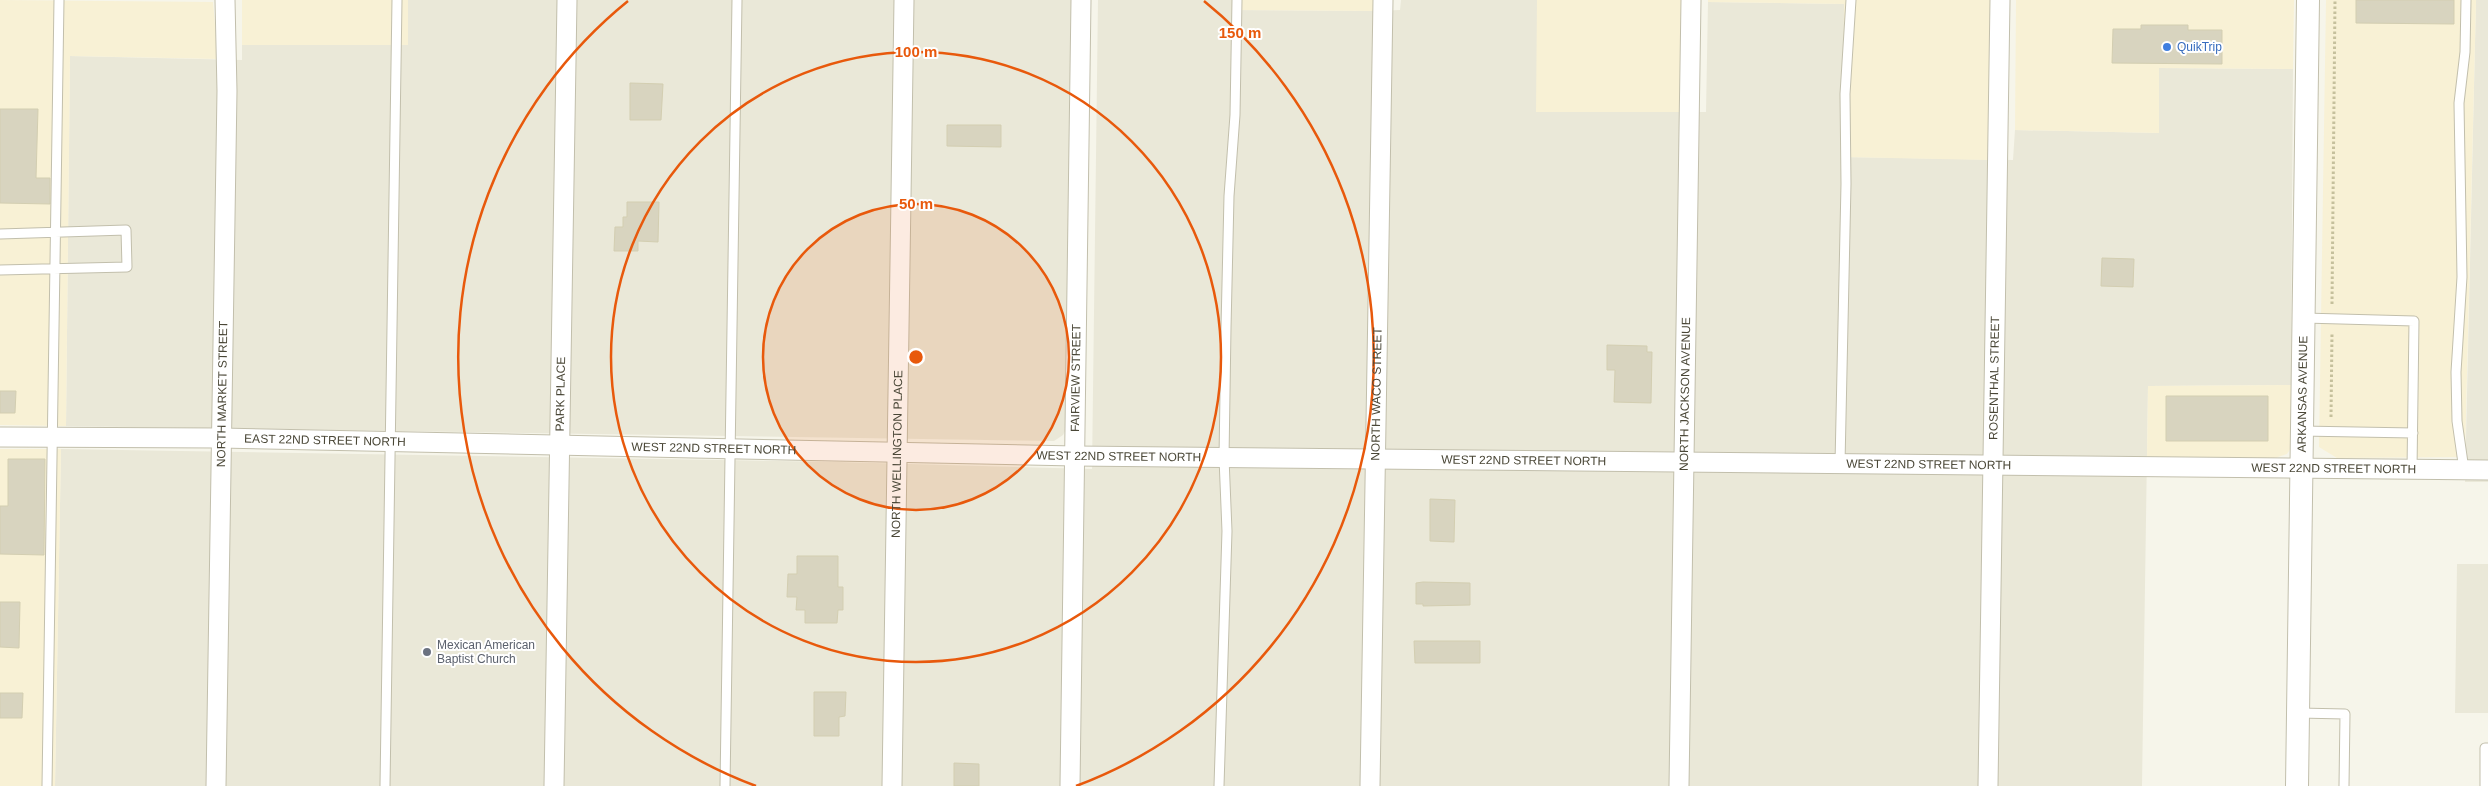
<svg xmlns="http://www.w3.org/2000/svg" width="2488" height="786" font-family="Helvetica,sans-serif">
<rect width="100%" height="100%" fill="#f6f5ea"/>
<path fill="#eae8d8" d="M408,0H1071L1066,429L1063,435L1054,441L66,426L70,56L242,60V45H408Z
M1098,0H1232V10L1376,11L1400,10L1401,0H1537V112H1706L1708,2L1844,4V157L2013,160L2015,130L2159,133V68L2293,69L2291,385L2148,386L2142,786H55L61,449L839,462L1092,469Z
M2476,0H2488V482H2465Z
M2457,564H2488V713H2455Z"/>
<path fill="#f8f1d5" d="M0,0L213,2L218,59L70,56L66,426L0,425Z
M242,0H408V45H242Z
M1232,0H1376V11L1232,10Z
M1537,0H1684L1683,112H1536Z
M1708,0H1990L1988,160L1843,157L1844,4L1708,2Z
M2016,0H2294L2293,69L2159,68V133L2015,130Z
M2326,0H2476L2465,457L2337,458L2319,447Z
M2291,385V448L2287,454L2275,458H2147L2148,386Z
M0,449H61L55,786H0Z"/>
<path fill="#d8d4bf" stroke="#d3ceb1" d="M2356,0H2454V24L2356,23Z
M2141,25H2188V30H2222V64L2112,63L2113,29H2141Z
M630,83L663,84L661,120H630Z
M0,109H38L36,178H50V204L0,203Z
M947,125H1001V147L947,146Z
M627,202H659L658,242L638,241V251H614L615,227H623V217H627Z
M2102,258L2134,259L2133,287L2101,286Z
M1607,345L1647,346V352H1652L1651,403L1614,402L1615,370H1607Z
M0,391H16L15,413H0Z
M2166,396H2268V441H2166Z
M8,459H45L44,555L0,554V506H8Z
M1430,499L1455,500L1454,542L1430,541Z
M797,556H838V587H843V610H838L837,623H805V610H796L797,597H787L788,574H797Z
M1423,582L1470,583V605L1423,606V604H1416V583Z
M0,602H20L19,648L0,647Z
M1414,641H1480V663H1415Z
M814,692H846L845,716L839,717V736H814Z
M0,693H23L22,718H0Z
M954,763L979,764V786H954Z"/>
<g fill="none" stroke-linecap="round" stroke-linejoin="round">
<defs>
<path id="service" d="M0,234L126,230L127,267L0,270
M2304,318L2414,321L2412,470
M2301,431L2413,433
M1840,464L1846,184L1845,94L1851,0
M2464,470L2457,421L2456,372L2462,277L2459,103L2465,52L2466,0
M2299,713L2345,714L2344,786
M47,786L59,0
M385,786L397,0
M725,786L737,0
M1219,786L1227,531L1224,458L1226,328L1229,196L1235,115L1237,0
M2485,786V748H2488"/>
<g id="minor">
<path id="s1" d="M0,437L220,438L1075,456L2488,470"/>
<path id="s2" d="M216,786L227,91L225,0"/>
<path id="s3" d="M554,786L567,0"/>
<path id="s4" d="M892,786L904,0"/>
<path id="s5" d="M1070,786L1081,0"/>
<path id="s6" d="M1370,786L1383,0"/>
<path id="s7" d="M1679,786L1691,0"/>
<path id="s8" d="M1988,786L2000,0"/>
</g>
<g id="tertiary">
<path id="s9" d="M2297,786L2308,0"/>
</g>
</defs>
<use href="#service" stroke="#c2bfac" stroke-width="11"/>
<use href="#minor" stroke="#c2bfac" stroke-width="21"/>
<use href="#tertiary" stroke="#c2bfac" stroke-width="24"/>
<path stroke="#c5c09c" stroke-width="3" stroke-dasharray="2.5 2.5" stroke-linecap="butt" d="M2332,304L2335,0
M2331,417L2332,333"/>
<use href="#service" stroke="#fff" stroke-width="9"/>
<use href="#minor" stroke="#fff" stroke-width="19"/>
<use href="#tertiary" stroke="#fff" stroke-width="22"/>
</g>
<circle cx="916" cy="357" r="153" fill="#e8590c" fill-opacity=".12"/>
<g fill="none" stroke="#e8590c" stroke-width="2.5">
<circle cx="916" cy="357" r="153"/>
<circle cx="916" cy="357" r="305"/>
<path d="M756 786A458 458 0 0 1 628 1M1204 1A458 458 0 0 1 1076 786"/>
</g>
<circle fill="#3f7fe0" stroke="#fff" stroke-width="2" cx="2167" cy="47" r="5"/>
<circle fill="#6b7280" stroke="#fff" stroke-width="2" cx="427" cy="652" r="5"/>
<g text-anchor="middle" stroke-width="4" stroke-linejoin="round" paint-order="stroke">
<g font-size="12" fill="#366cbe" stroke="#fff" text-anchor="start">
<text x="2177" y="51">QuikTrip</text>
</g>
<g font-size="12" fill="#4a4737" stroke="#fff">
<text dy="4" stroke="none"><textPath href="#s5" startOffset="408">FAIRVIEW STREET</textPath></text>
<text dy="4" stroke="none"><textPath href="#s8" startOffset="408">ROSENTHAL STREET</textPath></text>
<text dy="4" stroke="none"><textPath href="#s2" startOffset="392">NORTH MARKET STREET</textPath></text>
<text dy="4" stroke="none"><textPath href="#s3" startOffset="392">PARK PLACE</textPath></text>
<text dy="4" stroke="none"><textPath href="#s6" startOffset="392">NORTH WACO STREET</textPath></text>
<text dy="4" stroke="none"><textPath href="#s7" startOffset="392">NORTH JACKSON AVENUE</textPath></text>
<text dy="4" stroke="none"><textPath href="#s9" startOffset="392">ARKANSAS AVENUE</textPath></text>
<text dy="4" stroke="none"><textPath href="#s1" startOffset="325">EAST 22ND STREET NORTH</textPath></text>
<text dy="4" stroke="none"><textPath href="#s1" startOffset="714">WEST 22ND STREET NORTH</textPath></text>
<text dy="4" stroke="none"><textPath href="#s4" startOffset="332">NORTH WELLINGTON PLACE</textPath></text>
<text dy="4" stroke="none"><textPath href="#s1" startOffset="1119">WEST 22ND STREET NORTH</textPath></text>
<text dy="4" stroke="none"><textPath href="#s1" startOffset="1524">WEST 22ND STREET NORTH</textPath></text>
<text dy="4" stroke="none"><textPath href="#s1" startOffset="1929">WEST 22ND STREET NORTH</textPath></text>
<text dy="4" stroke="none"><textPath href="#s1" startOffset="2334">WEST 22ND STREET NORTH</textPath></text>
</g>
<g font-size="12" fill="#5b616d" stroke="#fff" text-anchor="start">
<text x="437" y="649">Mexican American<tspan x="437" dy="14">Baptist Church</tspan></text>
</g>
</g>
<circle cx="916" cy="357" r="8" fill="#e8590c" stroke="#fff" stroke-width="2.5"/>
<g font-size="15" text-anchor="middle" font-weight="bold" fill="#e8590c" stroke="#fff" stroke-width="4" stroke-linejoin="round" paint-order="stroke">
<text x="1240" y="38">150 m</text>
<text x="916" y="57">100 m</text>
<text x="916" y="209">50 m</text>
</g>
</svg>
